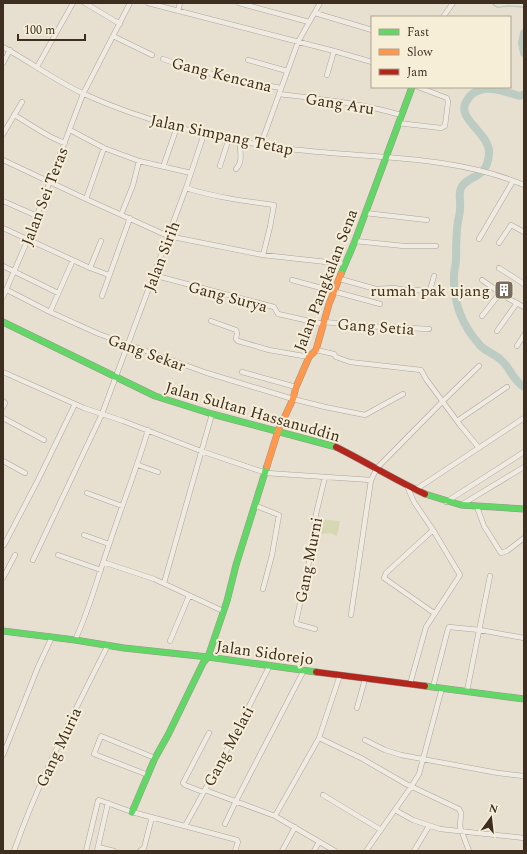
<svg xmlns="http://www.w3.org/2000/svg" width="527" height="854" font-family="Spectral,serif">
<rect width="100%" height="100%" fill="#e7e0d1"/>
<path fill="#d6d7b3" d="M317,519L340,521L337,536L330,533L314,535Z"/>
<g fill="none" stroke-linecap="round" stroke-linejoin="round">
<path stroke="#bcccc2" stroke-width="1.5" d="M492,3C498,11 502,5 510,6C515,6 519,7 524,7"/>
<path stroke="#bcccc2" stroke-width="8" d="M524,33L522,43L524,53
M524,94L520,96C501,91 478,80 466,102C456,119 491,134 489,154C487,180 468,174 461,188C458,194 461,202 460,209C460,213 459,217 458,221C456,234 456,247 456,260C456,265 454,270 454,275C453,301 462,325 479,344C485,352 494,353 501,360C511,368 511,379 524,387"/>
<defs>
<path id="street" d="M85,3L120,24
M148,3L334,51L372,62
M239,3L309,22
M178,11L180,3
M315,13L372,30
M443,17L453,3
M113,36L152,55
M3,47C30,62 56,81 84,94C148,123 213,138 282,148C362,159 449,153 524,185
M163,59L195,70L243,81L281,88
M248,60L287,71
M3,63L10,50
M37,67L73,3
M327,75L334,51
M279,94C320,99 361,103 401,115
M14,115C31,124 46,137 65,143
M398,123L441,128L445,126L448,102L447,98L418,87
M70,130L104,148L139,161L191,173
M3,134L22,102
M261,144L298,42L320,3
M3,160L86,199L168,236L263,255L345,264
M220,166L229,138
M163,167L177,127
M236,169C244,161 239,151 240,140
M186,188C214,197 244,201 274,205L270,227L263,255
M86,199L104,148
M3,201L37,216
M365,213L427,220
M121,215L133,185L139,161
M3,228L90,268L109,275
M479,239L513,181
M355,241L404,246H436
M499,243L511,225L524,232
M3,266L58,293
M90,268L101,241
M499,268L524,284
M153,275L274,307L278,314L323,324
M340,279L376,289L394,288L405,290H417L429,292L430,290L434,276
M292,280L380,304
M482,280L509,299L524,307
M7,290L50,312L99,334L207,373L293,399L325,407L365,415L403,394
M102,296L130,218
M3,297L28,239L83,94L130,3
M50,312L73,260
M482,316L500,293
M211,321L236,330L237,333L236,339L238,341L269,350L309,357
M324,322L366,326L429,329
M497,331L517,303
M517,346L524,335
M316,350L334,354L336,357L350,362L421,370L426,379L460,425L479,448
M3,372L84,408L123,421L201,451L266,473L371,480L377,468L443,401L479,366
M242,372L296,387
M3,401L5,403L3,407
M3,418L44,440
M457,421L507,387
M3,461L25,473
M138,465L158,472
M407,486L414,502L433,530L460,575L426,627L410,684
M415,490L524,418
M87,493L122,506
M446,502L524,452
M254,505L279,515L272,555L263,589
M461,505L524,467
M477,507L484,526L501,553L507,551L524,538
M433,530L386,573L384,578L434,613
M84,535L109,544
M4,545L38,480L75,404
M58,555L101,570
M33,560L102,414L186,188L204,134
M103,562L154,579L223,611
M3,578L15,555
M164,583L212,414
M351,615L371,480
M315,629L297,624L296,622L310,557L316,514L325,477
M75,640C90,609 98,575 110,542C122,505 137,468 148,430
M170,641L189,596
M433,687L448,629L449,627L480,630L524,638
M467,691L490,576
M357,708L365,679
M319,738L361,758L406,784L459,809L461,813L460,827L469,851
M365,740L385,750L401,755L498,773L524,776
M3,755L38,667L52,637
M148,775L94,754L101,736L155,758
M205,790L275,816L335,851
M203,792L185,785L183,783L209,733
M323,795L381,830
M395,810L413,820L440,829L524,838
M275,816L319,738L340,675
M225,824L236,801L304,670
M185,826L229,746L270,665
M98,847L114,851
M14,851C39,780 74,712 108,645
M86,851L98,801L99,800L132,812L237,840L238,842L235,851
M97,851L108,803
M140,851L144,848L152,817
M282,851L295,827
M314,851L319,842
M366,851L411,787L419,774L442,688
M414,851L429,826"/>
<path id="fast" d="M341,274L355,241L412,87
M3,322L155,396L212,414L336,447
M425,494L461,505L524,509
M3,631L75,640L124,648L208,657L316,672
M425,686L524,699
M132,812L155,758L168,735L203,663L208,657L227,601L236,565L267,466"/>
<path id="slow" d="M267,466L278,431L293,399L296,387L309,357L316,350L329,304L341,274"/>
<path id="jam" d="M336,447C366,462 395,480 425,494
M316,672L425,686"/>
</defs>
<use href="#street" stroke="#ada599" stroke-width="5.5"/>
<use href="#fast" stroke="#9c958a" stroke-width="7"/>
<use href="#slow" stroke="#9c958a" stroke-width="7"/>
<use href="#jam" stroke="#9c958a" stroke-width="7"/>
<use href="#street" stroke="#efebe3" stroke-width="4.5"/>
<use href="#fast" stroke="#63d668" stroke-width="6"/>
<use href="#slow" stroke="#ff974d" stroke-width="6"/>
<use href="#jam" stroke="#b3261e" stroke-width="6"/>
</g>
<defs>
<symbol id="building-square" viewBox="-11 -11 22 22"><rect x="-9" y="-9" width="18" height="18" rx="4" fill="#786c5e" stroke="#f7eed8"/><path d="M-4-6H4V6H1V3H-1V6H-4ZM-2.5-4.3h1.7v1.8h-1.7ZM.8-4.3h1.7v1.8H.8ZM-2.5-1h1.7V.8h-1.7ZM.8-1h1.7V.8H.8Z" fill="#fff"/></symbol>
</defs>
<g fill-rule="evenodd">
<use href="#building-square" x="493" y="279" width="22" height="22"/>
</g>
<g text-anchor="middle" stroke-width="4" stroke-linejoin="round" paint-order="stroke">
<g font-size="16" fill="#3d2e20" stroke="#f7eed8">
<text transform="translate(222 74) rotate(14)" y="6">Gang Kencana</text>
<text transform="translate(340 103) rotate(9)" y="6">Gang Aru</text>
<text transform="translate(222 134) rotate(12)" y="6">Jalan Simpang Tetap</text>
<text transform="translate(44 196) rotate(-69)" y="6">Jalan Sei Teras</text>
<text transform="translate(161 256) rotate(-69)" y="6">Jalan Sirih</text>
<text transform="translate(325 280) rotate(-69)" y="6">Jalan Pangkalan Sena</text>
<text transform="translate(228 296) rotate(15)" y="6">Gang Surya</text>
<text transform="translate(376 326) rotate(4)" y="6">Gang Setia</text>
<text transform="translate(147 352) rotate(20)" y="6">Gang Sekar</text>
<text transform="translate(253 411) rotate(16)" y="6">Jalan Sultan Hassanuddin</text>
<text transform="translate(308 560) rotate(-79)" y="6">Gang Murni</text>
<text transform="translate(265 652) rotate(8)" y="6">Jalan Sidorejo</text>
<text transform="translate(228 746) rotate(-62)" y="6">Gang Melati</text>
<text transform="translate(58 747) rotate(-65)" y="6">Gang Muria</text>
</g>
<g font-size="16" fill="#3d2e20" stroke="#f7eed8" text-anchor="end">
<text x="490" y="296">rumah pak ujang</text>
</g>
</g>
<rect width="527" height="854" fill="none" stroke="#3d2e20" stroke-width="8"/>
<rect x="371" y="16" width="140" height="72" fill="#f7eed8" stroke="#ada18e"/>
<rect x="379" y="29" width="20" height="6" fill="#63d668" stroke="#ada18e"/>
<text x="407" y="36" font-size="12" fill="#3d2e20">Fast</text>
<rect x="379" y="49" width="20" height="6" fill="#ff974d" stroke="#ada18e"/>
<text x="407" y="56" font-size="12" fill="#3d2e20">Slow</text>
<rect x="379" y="69" width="20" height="6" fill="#b3261e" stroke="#ada18e"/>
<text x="407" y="76" font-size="12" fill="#3d2e20">Jam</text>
<g transform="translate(491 818) rotate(15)" stroke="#f7eed8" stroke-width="3" paint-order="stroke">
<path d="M0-3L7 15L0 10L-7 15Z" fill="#3d2e20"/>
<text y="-6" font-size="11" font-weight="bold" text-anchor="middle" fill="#3d2e20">N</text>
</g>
<path d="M18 34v6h67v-6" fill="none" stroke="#3d2e20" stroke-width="2"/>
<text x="24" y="34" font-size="12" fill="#3d2e20" stroke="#f7eed8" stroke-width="3" paint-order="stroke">100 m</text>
</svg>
